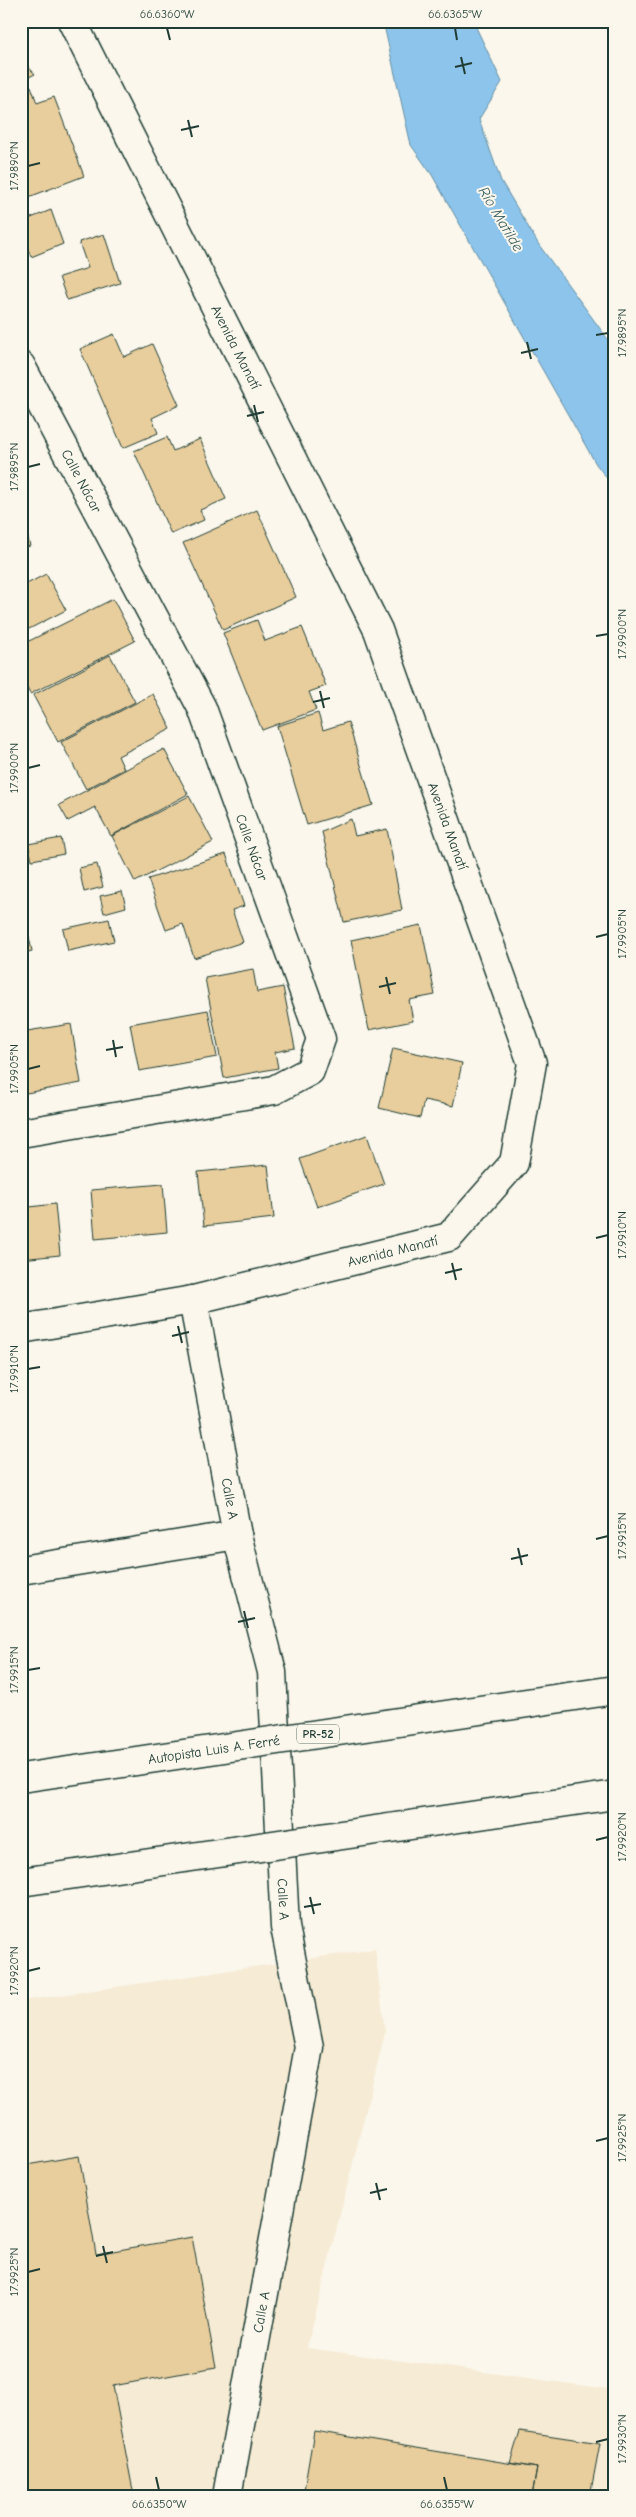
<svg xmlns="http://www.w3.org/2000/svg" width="636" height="2517" font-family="'Comic Neue',sans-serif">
<rect width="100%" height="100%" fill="#fbf7ec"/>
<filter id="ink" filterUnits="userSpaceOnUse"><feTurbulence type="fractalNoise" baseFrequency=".02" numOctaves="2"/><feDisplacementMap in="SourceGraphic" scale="10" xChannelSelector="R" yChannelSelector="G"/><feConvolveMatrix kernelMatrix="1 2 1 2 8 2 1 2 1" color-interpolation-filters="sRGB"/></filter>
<g filter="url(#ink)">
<path fill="#f6ebd4" d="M375,1949L385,2033L307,2348L615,2390V2496H21V2001Z"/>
<path fill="#8dc4ec" stroke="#618ea2" d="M383,21H473L502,82L479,119L501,181L539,245L615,349V489L596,464L432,175L411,145Z"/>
<path fill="#e9ce9d" stroke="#1f3d34" d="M21,59L35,74L21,81Z
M31,86L37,103L54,97L84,176L21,200V90Z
M51,210L63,244L31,257L21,231V222Z
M104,234L120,283L67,300L59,277L88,268L79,242Z
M114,334L124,357L152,344L179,405L152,418L158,433L123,448L80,349Z
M167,437L173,451L200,439L226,499L200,510L204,520L171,534L134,451Z
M257,510L296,597L223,630L183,543Z
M21,511L30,546L21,548Z
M46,574L66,610L25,631L21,624V587Z
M113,599L135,641L30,694L21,676V645Z
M257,620L265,641L302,627L326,686L309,692L316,710L262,730L223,633Z
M110,655L135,702L58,742L33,695Z
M153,694L171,729L118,756L124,769L86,789L61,742Z
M318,713L323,730L348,722L373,805L307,825L277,726Z
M164,749L188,794L111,836L95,807L68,821L59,805Z
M189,796L213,842L135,882L112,836Z
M351,819L355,836L387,829L402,910L344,922L322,832Z
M61,838L64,854L32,860L28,844Z
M226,854L244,906L232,910L243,942L194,958L183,924L166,930L148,879Z
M97,864L103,887L84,892L79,868Z
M122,891L126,907L104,913L100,896Z
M21,899L32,951L21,954Z
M109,919L114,941L68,951L63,929Z
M421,925L435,995L409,1000L413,1021L369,1030L351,940Z
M253,969L257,992L283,987L295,1048L275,1052L278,1068L224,1078L205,978Z
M208,1010L217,1057L139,1071L130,1024Z
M71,1024L81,1083L21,1094V1032Z
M393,1048L462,1063L453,1106L424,1100L420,1118L379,1108Z
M367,1135L384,1184L317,1207L300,1159Z
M268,1165L274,1218L204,1226L198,1172Z
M163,1184L167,1232L95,1239L91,1190Z
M55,1204L60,1255L21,1259V1208Z
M79,2156L96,2254L192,2237L216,2367L113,2386L134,2496H21V2166Z
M314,2431L537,2468L532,2496H303Z
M520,2431L600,2443L590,2496H532L537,2468L510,2463Z"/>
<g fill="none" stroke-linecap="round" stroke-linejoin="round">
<defs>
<g id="street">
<path id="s1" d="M21,366L202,708L321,1039L310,1071L274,1090L21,1133"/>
<path id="s2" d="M193,1300L237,1535L272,1672L285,1927L309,2047L227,2496"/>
<path id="s3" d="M21,1329L193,1300L449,1237L514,1163L532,1063L378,630L72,21"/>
<path d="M21,1570L237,1535"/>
</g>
</defs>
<use href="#street" stroke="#1f3d34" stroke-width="31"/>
<use href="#street" stroke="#fbf7ec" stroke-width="28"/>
<defs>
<g id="highway-bridge">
<path id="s4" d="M21,1778L615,1690"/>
<path d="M21,1882L615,1795"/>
</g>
</defs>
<use href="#highway-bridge" stroke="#1f3d34" stroke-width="31" stroke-linecap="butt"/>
<use href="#highway-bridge" stroke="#fbf7ec" stroke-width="28"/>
</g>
</g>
<path fill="none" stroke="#1f3d34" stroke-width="2" d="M167,28L170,40M455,28L457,40M461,57L465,74M455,67L472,63M188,120L192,137M181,130L199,126M28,166L40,163M596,335L608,333M527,342L531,359M521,353L538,349M254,405L258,422M247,416L264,412M28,467L40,464M596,636L608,634M320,691L324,708M313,702L330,698M28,768L40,765M596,937L608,934M386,977L390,994M379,987L396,983M113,1040L116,1057M106,1050L123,1047M28,1069L40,1066M596,1238L608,1235M452,1263L456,1280M445,1273L462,1269M178,1326L182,1343M172,1336L189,1332M28,1369L40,1367M596,1539L608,1536M518,1548L522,1565M511,1559L528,1555M244,1611L248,1628M238,1622L255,1618M28,1670L40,1668M596,1840L608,1837M310,1897L314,1914M304,1907L321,1904M28,1971L40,1968M596,2141L608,2138M376,2183L380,2200M370,2193L387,2189M103,2246L107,2263M96,2256L113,2252M28,2272L40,2269M596,2442L608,2439M156,2477L159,2490M444,2477L447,2490"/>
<g text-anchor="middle" stroke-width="4" stroke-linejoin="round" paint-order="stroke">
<rect fill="#fbf7ec" stroke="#61756b" stroke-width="1" x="297" y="1724.5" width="42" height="19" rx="4"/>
<g font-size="12" font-weight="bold" fill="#1f3d34">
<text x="318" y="1738">PR-52</text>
</g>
<g font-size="14" fill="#1f3d34" stroke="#fbf7ec">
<text transform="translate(236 347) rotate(63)" y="5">Avenida Manatí</text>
<text dy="5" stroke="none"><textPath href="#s1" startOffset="130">Calle Nácar</textPath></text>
<text transform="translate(448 826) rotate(70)" y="5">Avenida Manatí</text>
<text dy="5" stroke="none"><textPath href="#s1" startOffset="535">Calle Nácar</textPath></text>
<text dy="5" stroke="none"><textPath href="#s3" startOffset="380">Avenida Manatí</textPath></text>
<text dy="5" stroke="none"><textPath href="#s2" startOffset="202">Calle A</textPath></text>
<text dy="5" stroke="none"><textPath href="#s4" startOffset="195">Autopista Luis A. Ferré</textPath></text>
<text dy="5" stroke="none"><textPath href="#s2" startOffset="608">Calle A</textPath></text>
<text transform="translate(261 2312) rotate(-80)" y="5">Calle A</text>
</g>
<g font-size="15" font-style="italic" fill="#3a5f62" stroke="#fbf7ec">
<text transform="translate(501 219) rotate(59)" y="5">Río Matilde</text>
</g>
</g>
<rect width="636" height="2517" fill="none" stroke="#fbf7ec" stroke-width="55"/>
<rect x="28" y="28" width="580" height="2462" fill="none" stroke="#1f3d34" stroke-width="2"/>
<g font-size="12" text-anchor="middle" fill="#1f3d34">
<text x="167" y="18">66.6360°W</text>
<text x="455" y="18">66.6365°W</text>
<text transform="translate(14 166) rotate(-90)" y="4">17.9890°N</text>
<text transform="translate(622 333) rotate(-90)" y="4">17.9895°N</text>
<text transform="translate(14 467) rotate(-90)" y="4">17.9895°N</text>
<text transform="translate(622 634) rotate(-90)" y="4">17.9900°N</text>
<text transform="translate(14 768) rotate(-90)" y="4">17.9900°N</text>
<text transform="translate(622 934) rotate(-90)" y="4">17.9905°N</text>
<text transform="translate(14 1069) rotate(-90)" y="4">17.9905°N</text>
<text transform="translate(622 1235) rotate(-90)" y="4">17.9910°N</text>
<text transform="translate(14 1369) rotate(-90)" y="4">17.9910°N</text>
<text transform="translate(622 1536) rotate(-90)" y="4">17.9915°N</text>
<text transform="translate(14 1670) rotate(-90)" y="4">17.9915°N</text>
<text transform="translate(622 1837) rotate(-90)" y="4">17.9920°N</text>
<text transform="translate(14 1971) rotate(-90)" y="4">17.9920°N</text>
<text transform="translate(622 2138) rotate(-90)" y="4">17.9925°N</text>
<text transform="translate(14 2272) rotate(-90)" y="4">17.9925°N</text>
<text transform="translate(622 2439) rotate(-90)" y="4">17.9930°N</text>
<text x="159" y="2508">66.6350°W</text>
<text x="447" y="2508">66.6355°W</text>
</g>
</svg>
